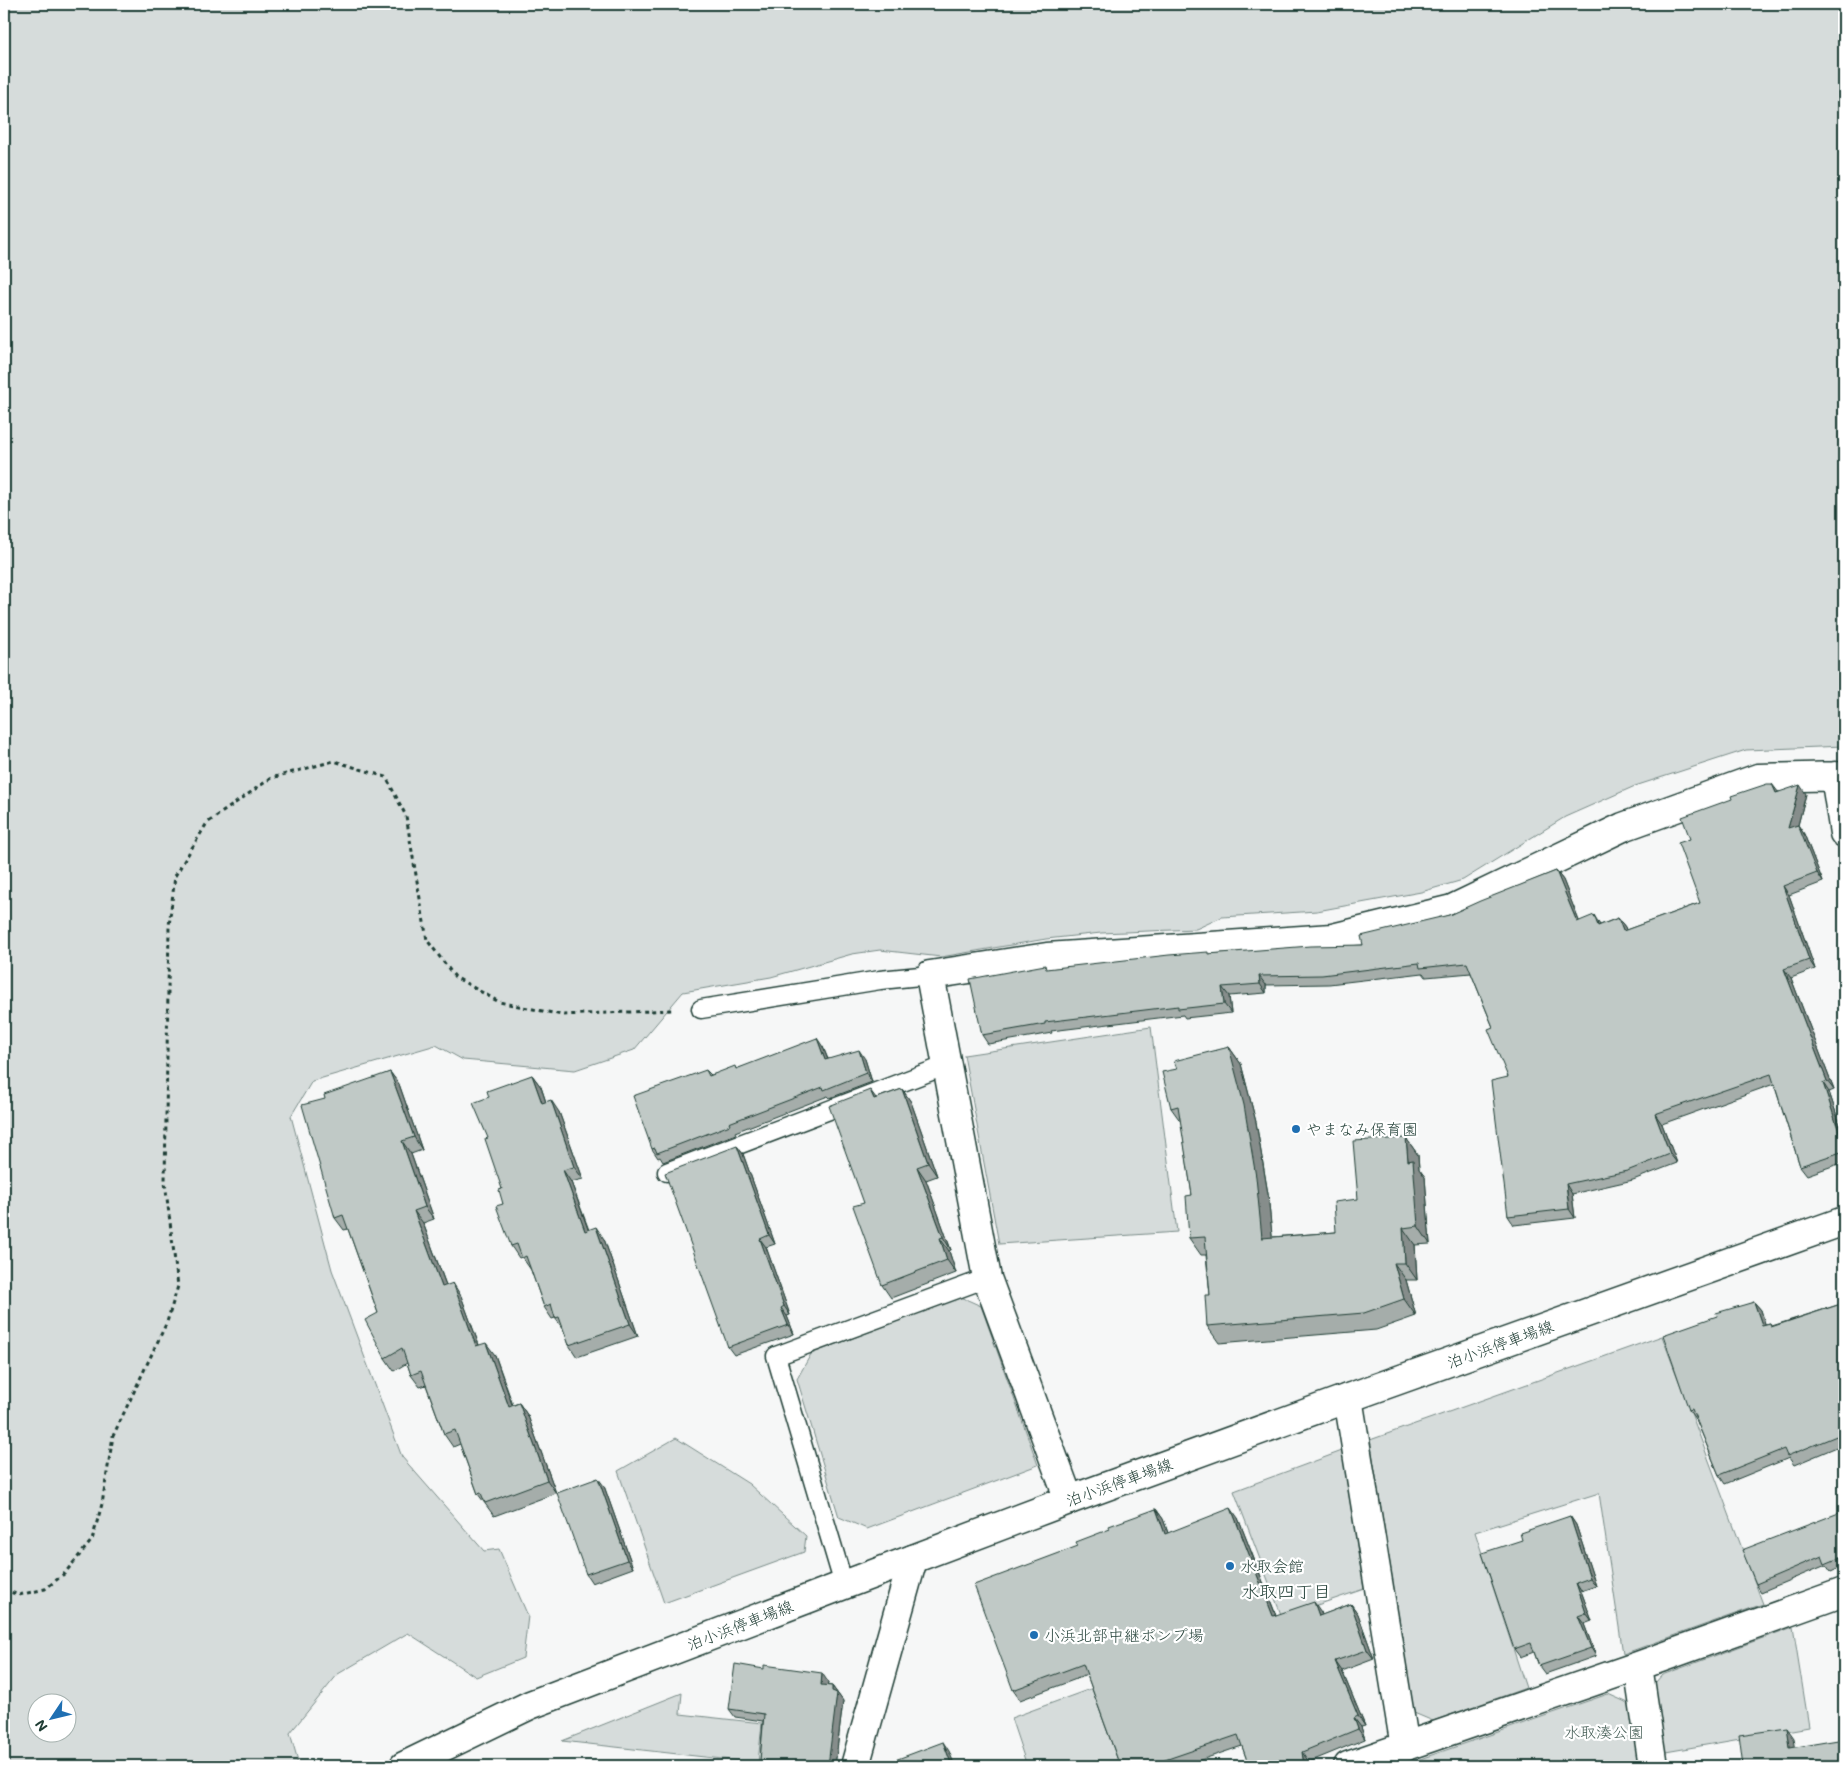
<svg xmlns="http://www.w3.org/2000/svg" width="1848" height="1770" font-family="Mali,'Klee One',sans-serif">
<rect width="100%" height="100%" fill="#f6f7f7"/>
<filter id="ink" filterUnits="userSpaceOnUse"><feTurbulence type="fractalNoise" baseFrequency=".02" numOctaves="2"/><feDisplacementMap in="SourceGraphic" scale="10" xChannelSelector="R" yChannelSelector="G"/><feConvolveMatrix kernelMatrix="1 2 1 2 8 2 1 2 1" color-interpolation-filters="sRGB"/></filter>
<g filter="url(#ink)">
<path fill="#d6dcdb" stroke="#7a8c88" fill-rule="evenodd" d="M4,4H1844V746L1746,750L1635,786L1565,817L1463,880L1421,892L1317,911L1222,917L1196,929L1101,933L1046,939L941,957L880,950L852,954L771,977L683,992L634,1050L575,1070L463,1060L436,1045L312,1081L291,1116L332,1270L402,1457L484,1551L499,1549L528,1616L523,1658L476,1677L408,1633L338,1674L290,1733L298,1761L290,1766H4ZM68,1702V1732H38V1702Z
M1151,1027L1177,1232L999,1244L964,1055Z
M961,1297L981,1306L1038,1465L867,1529L839,1517L797,1379L811,1354Z
M1662,1336L1763,1604L1623,1654L1599,1493L1475,1532L1526,1688L1433,1721L1414,1713L1370,1440Z
M676,1438L749,1484L806,1536L804,1552L664,1603L618,1471Z
M1342,1451L1364,1589L1282,1617L1234,1491Z
M1793,1627L1809,1727L1660,1753L1653,1693L1655,1683L1662,1675Z
M1093,1688L1121,1766H1027L1011,1718Z
M682,1693L680,1714L762,1723L758,1763L562,1741Z
M1608,1694L1635,1706L1644,1766H1400Z"/>
<g fill="none" stroke-linecap="round" stroke-linejoin="round">
<defs>
<path id="service" d="M701,1009L880,980L930,975
M667,1172L947,1065
M844,1585L776,1356L987,1278"/>
<path id="minor" d="M1835,776L1844,833
M1348,1398L1405,1747
M1069,1500L987,1278L930,975L1047,957L1332,938L1452,909L1623,827L1758,778L1844,776
M1638,1666L1653,1766
M855,1766L913,1559
M1348,1766L1638,1666L1844,1592"/>
<path id="secondary" d="M404,1766L530,1705L844,1585L1069,1500L1348,1398L1844,1221"/>
</defs>
<use href="#service" stroke="#1f3d34" stroke-width="21"/>
<use href="#minor" stroke="#1f3d34" stroke-width="31"/>
<use href="#secondary" stroke="#1f3d34" stroke-width="31"/>
<path stroke="#1f3d34" stroke-width="3" stroke-dasharray="4 4" stroke-linecap="butt" d="M4,1590L19,1595L45,1589L64,1574L92,1540L102,1504L113,1436L167,1322L178,1286L165,1182L169,926L175,876L207,823L271,778L334,761L386,777L406,816L427,940L455,977L499,1002L562,1015L673,1010"/>
<use href="#service" stroke="#fff" stroke-width="18"/>
<use href="#minor" stroke="#fff" stroke-width="28"/>
<use href="#secondary" stroke="#fff" stroke-width="28"/>
</g>
<path fill="#a5adaa" stroke="#1f3d34" d="M1778,792L1806,794L1798,825L1804,834L1823,882L1789,895L1815,969L1791,978L1834,1090L1829,1092L1844,1137V1162L1807,1175L1800,1166L1774,1084L1662,1124L1677,1163L1633,1180L1572,1194L1575,1218L1514,1225L1508,1216V1077L1493,1027L1471,973L1426,977L1423,973L1329,984L1266,985V993L1229,996L1231,1013L1185,1018L1183,1015L1051,1031L1052,1033L988,1044L982,1035L1048,969L1209,954L1363,945L1449,915L1556,871L1563,880L1579,921L1600,925L1618,918L1625,927L1626,930L1700,903L1690,839Z
M823,1047L828,1059H865L872,1082L830,1098L828,1096L735,1132L736,1134L663,1162L660,1157L658,1158L652,1149L706,1070L711,1075Z
M1229,1047L1241,1064L1256,1122L1268,1194L1272,1237L1336,1232L1358,1199L1406,1138L1418,1155L1419,1169L1425,1177L1430,1244L1415,1245L1417,1280H1406L1416,1316L1376,1330L1219,1343L1207,1326L1210,1295L1206,1255H1201L1189,1238L1192,1195L1181,1122L1171,1108L1177,1069Z
M390,1072L399,1084L422,1150L411,1154L434,1219L423,1223L446,1285L461,1296L479,1345L495,1355L513,1405L519,1403L528,1416L556,1493L494,1516L478,1494L460,1444L453,1447L444,1434L426,1385L420,1387L411,1375L407,1363L394,1371L385,1358L378,1313L348,1229L344,1230L335,1218L325,1099Z
M532,1075L541,1087L546,1102L559,1112L583,1179L571,1182L589,1230L604,1239L638,1336L577,1357L569,1345L564,1330L555,1318L552,1319L544,1307L531,1270L522,1257L519,1258L511,1246L503,1204L502,1189L489,1097Z
M902,1089L911,1102L937,1176L926,1180L951,1250L949,1251L956,1273L891,1298L882,1285L864,1203L876,1098Z
M737,1146L743,1154L775,1244L766,1247L790,1315L787,1316L794,1334L734,1355L728,1347Z
M1754,1302L1761,1310L1765,1324L1770,1323L1772,1326L1844,1303V1444L1794,1465L1789,1458L1725,1484L1719,1475L1696,1419H1695L1689,1410L1717,1316Z
M604,1486L633,1568L592,1583L586,1574Z
M1156,1509L1163,1519L1168,1533L1238,1518L1276,1615L1321,1612L1322,1615L1351,1604L1358,1614L1374,1659L1342,1671L1365,1726L1361,1727L1365,1739L1309,1762V1766H1249L1242,1746L1183,1766H1120L1087,1675L1020,1700L1013,1690L1110,1529Z
M1844,1511V1566L1831,1572L1826,1565L1761,1592L1756,1584Z
M1570,1516L1576,1525L1596,1586L1581,1591L1592,1621L1584,1624L1596,1656L1545,1674L1539,1666L1534,1652L1520,1657L1514,1649L1522,1540Z
M828,1682L827,1685L832,1686L843,1701L835,1766H763L760,1761L763,1721L735,1717L729,1709Z"/>
<path fill="#868d8b" stroke="#1f3d34" d="M1772,784L1779,793H1776Z
M1800,785L1806,794L1798,825L1804,834L1823,882L1788,828Z
M1556,871L1563,880L1583,931L1577,922Z
M1783,886L1789,895L1815,969L1809,960Z
M1594,915L1600,925L1598,926Z
M1618,918L1625,927L1630,940L1623,931Z
M1784,969L1791,978L1834,1090L1827,1081Z
M1259,976L1266,985V993L1260,984Z
M1222,987L1229,996L1231,1013L1224,1004Z
M817,1038L823,1047L831,1068L825,1060Z
M1229,1047L1241,1064L1256,1122L1268,1194L1274,1255L1262,1238Z
M859,1050L865,1059L872,1082L866,1073Z
M390,1072L399,1084L422,1150L414,1137Z
M532,1075L541,1087L550,1115L542,1103Z
M1823,1083L1829,1092L1844,1137V1147Z
M902,1089L911,1102L937,1176L928,1163Z
M870,1090L879,1102L874,1099Z
M551,1100L559,1112L583,1179L574,1167Z
M1655,1114L1662,1124L1677,1163L1670,1154Z
M1406,1138L1418,1155L1419,1169L1425,1177L1430,1244L1418,1226L1408,1161Z
M402,1141L411,1154L434,1219L425,1207Z
M737,1146L743,1154L775,1244L769,1235Z
M917,1167L926,1180L951,1250L943,1237Z
M563,1170L571,1182L593,1243L585,1231Z
M1566,1184L1572,1194L1575,1218L1569,1209Z
M414,1211L423,1223L451,1299L442,1287Z
M596,1227L604,1239L638,1336L630,1324Z
M1403,1228L1415,1245L1417,1280L1405,1263Z
M940,1238L949,1251L956,1273L947,1260Z
M760,1239L766,1247L790,1315L784,1306Z
M1394,1263L1406,1280L1416,1316L1404,1299Z
M453,1283L461,1296L484,1359L476,1346Z
M1754,1302L1761,1310L1768,1334L1762,1325Z
M781,1308L787,1316L794,1334L788,1325Z
M486,1343L495,1355L517,1419L509,1407Z
M519,1403L528,1416L556,1493L547,1480Z
M598,1478L604,1486L633,1568L627,1560Z
M1231,1508L1238,1518L1280,1626L1273,1616Z
M1156,1509L1163,1519L1172,1544L1165,1534Z
M1570,1516L1576,1525L1596,1586L1590,1578Z
M1576,1583L1581,1591L1592,1621L1586,1613Z
M1314,1602L1321,1612L1326,1626L1319,1616Z
M1351,1604L1358,1614L1374,1659L1367,1650Z
M1578,1616L1584,1624L1596,1656L1591,1648Z
M1335,1661L1342,1671L1365,1726L1358,1716Z
M822,1673L828,1682L826,1693L821,1685Z
M832,1686L843,1701L835,1766H828Z
M1354,1718L1361,1727L1365,1739L1358,1729Z
M1787,1728L1794,1738L1797,1758L1790,1748Z
M943,1742L949,1751L955,1766H952Z
M1302,1752L1309,1762V1766H1304Z"/>
<path fill="#c0c9c6" stroke="#1f3d34" d="M1767,784H1772L1776,793L1800,785L1788,828L1798,825L1817,873L1783,886L1809,960L1784,969L1827,1081L1823,1083L1844,1147V1151L1800,1166L1771,1074L1655,1114L1670,1154L1627,1171L1566,1184L1569,1209L1508,1216L1491,1081L1508,1077L1488,1029L1493,1027L1467,963L1420,968L1419,963L1322,975L1259,976L1260,984L1222,987L1224,1004L1178,1009V1006L1045,1022V1024L982,1035L970,979L1045,965L1046,969L1169,955L1208,952V954L1310,946L1363,945L1361,936L1449,915L1480,901L1556,871L1577,922L1594,915L1598,926L1618,918L1623,931L1700,903L1678,843L1690,839L1682,817L1732,799L1731,796Z
M817,1038L825,1060L859,1050L866,1073L824,1090L823,1087L729,1123L730,1125L657,1153L655,1148L652,1149L633,1096L706,1070L709,1076L735,1066L736,1069Z
M1229,1047L1244,1105L1256,1177L1262,1238L1336,1232L1334,1202L1358,1199L1353,1141L1406,1138L1408,1161L1413,1160L1418,1226L1403,1228L1405,1263H1394L1404,1299L1364,1313L1207,1326L1205,1295H1210L1205,1237L1189,1238L1186,1196L1192,1195L1178,1106L1171,1108L1162,1072L1177,1069L1174,1061Z
M390,1072L414,1137L402,1141L425,1207L414,1211L442,1287L453,1283L476,1346L486,1343L509,1407L519,1403L547,1480L485,1503L481,1493L478,1494L455,1430L444,1434L421,1371L411,1375L402,1348L385,1358L365,1320L378,1313L343,1215L335,1218L302,1105L325,1099L324,1095Z
M532,1075L542,1103L551,1100L574,1167L563,1170L585,1231L596,1227L630,1324L569,1345L559,1317L555,1318L551,1304L544,1307L526,1256L522,1258L517,1244L511,1246L496,1206L503,1204L499,1190L502,1189L485,1139L488,1138L473,1103L489,1097L487,1091Z
M902,1089L928,1163L917,1167L943,1237L940,1238L947,1260L882,1285L853,1206L864,1203L829,1106L870,1090L874,1099Z
M737,1146L769,1235L760,1239L784,1306L781,1308L788,1325L728,1347L665,1173Z
M1754,1302L1762,1325L1770,1323L1771,1327L1844,1303V1433L1787,1456L1784,1449L1719,1475L1692,1409L1689,1410L1663,1335L1717,1316L1716,1313Z
M598,1478L627,1560L586,1574L557,1493Z
M1231,1508L1273,1616L1314,1602L1319,1616L1351,1604L1367,1650L1335,1661L1358,1716L1354,1718L1358,1729L1302,1752L1304,1766H1249L1238,1735L1159,1762L1160,1766H1120L1083,1664L1013,1690L974,1585L1078,1546L1076,1542L1110,1529L1109,1526L1156,1509L1165,1534Z
M1844,1511V1556L1825,1564L1822,1556L1756,1584L1742,1550Z
M1570,1516L1590,1578L1576,1583L1586,1613L1578,1616L1591,1648L1539,1666L1531,1643L1514,1649L1482,1553L1522,1540L1520,1533Z
M735,1664L764,1669V1665L822,1673L821,1685L832,1686V1691L837,1693L828,1766H785V1763L760,1761L764,1714L729,1709Z
M1787,1728L1790,1748L1844,1739V1766H1743L1739,1735Z
M943,1742L952,1766H879Z
M542,1763L580,1766H541Z"/>
</g>
<g fill="#1f6fb2" stroke="#fff" stroke-width="2">
<circle cx="1296" cy="1129" r="5"/>
<circle cx="1230" cy="1566" r="5"/>
<circle cx="1034" cy="1635" r="5"/>
</g>
<g text-anchor="middle" stroke-width="4.5" stroke-linejoin="round" paint-order="stroke">
<g font-size="16" fill="#1f3d34" stroke="#fff" text-anchor="start">
<text x="1306" y="1135">やまなみ保育園</text>
<text x="1240" y="1572">水取会館</text>
<text x="1044" y="1641">小浜北部中継ポンプ場</text>
</g>
<g font-size="16" fill="#1f3d34" stroke="#fff">
<text transform="translate(1500 1344) rotate(-20)" y="6">泊小浜停車場線</text>
<text transform="translate(1119 1482) rotate(-20)" y="6">泊小浜停車場線</text>
<text transform="translate(740 1625) rotate(-21)" y="6">泊小浜停車場線</text>
</g>
<g font-size="16" fill="#445d55" stroke="#fff">
<text x="1604" y="1738">水取湊公園</text>
</g>
<g font-size="18" fill="#1f3d34" stroke="#fff">
<text x="1286" y="1598">水取四丁目</text>
</g>
</g>
<rect width="1848" height="1770" fill="none" stroke="#fff" stroke-width="20"/>
<rect x="10" y="10" width="1828" height="1750" fill="none" stroke="#1f3d34" stroke-width="2" filter="url(#ink)"/>
<g transform="translate(52 1718) rotate(235)"><circle r="24" fill="#ffffff" stroke="#a5b1ae"/>
<path d="M0-4L9 19L0 12L-9 19Z" fill="#1f6fb2"/>
<text y="-8" font-size="14" font-weight="bold" text-anchor="middle" fill="#1f3d34">N</text>
</g>
</svg>
